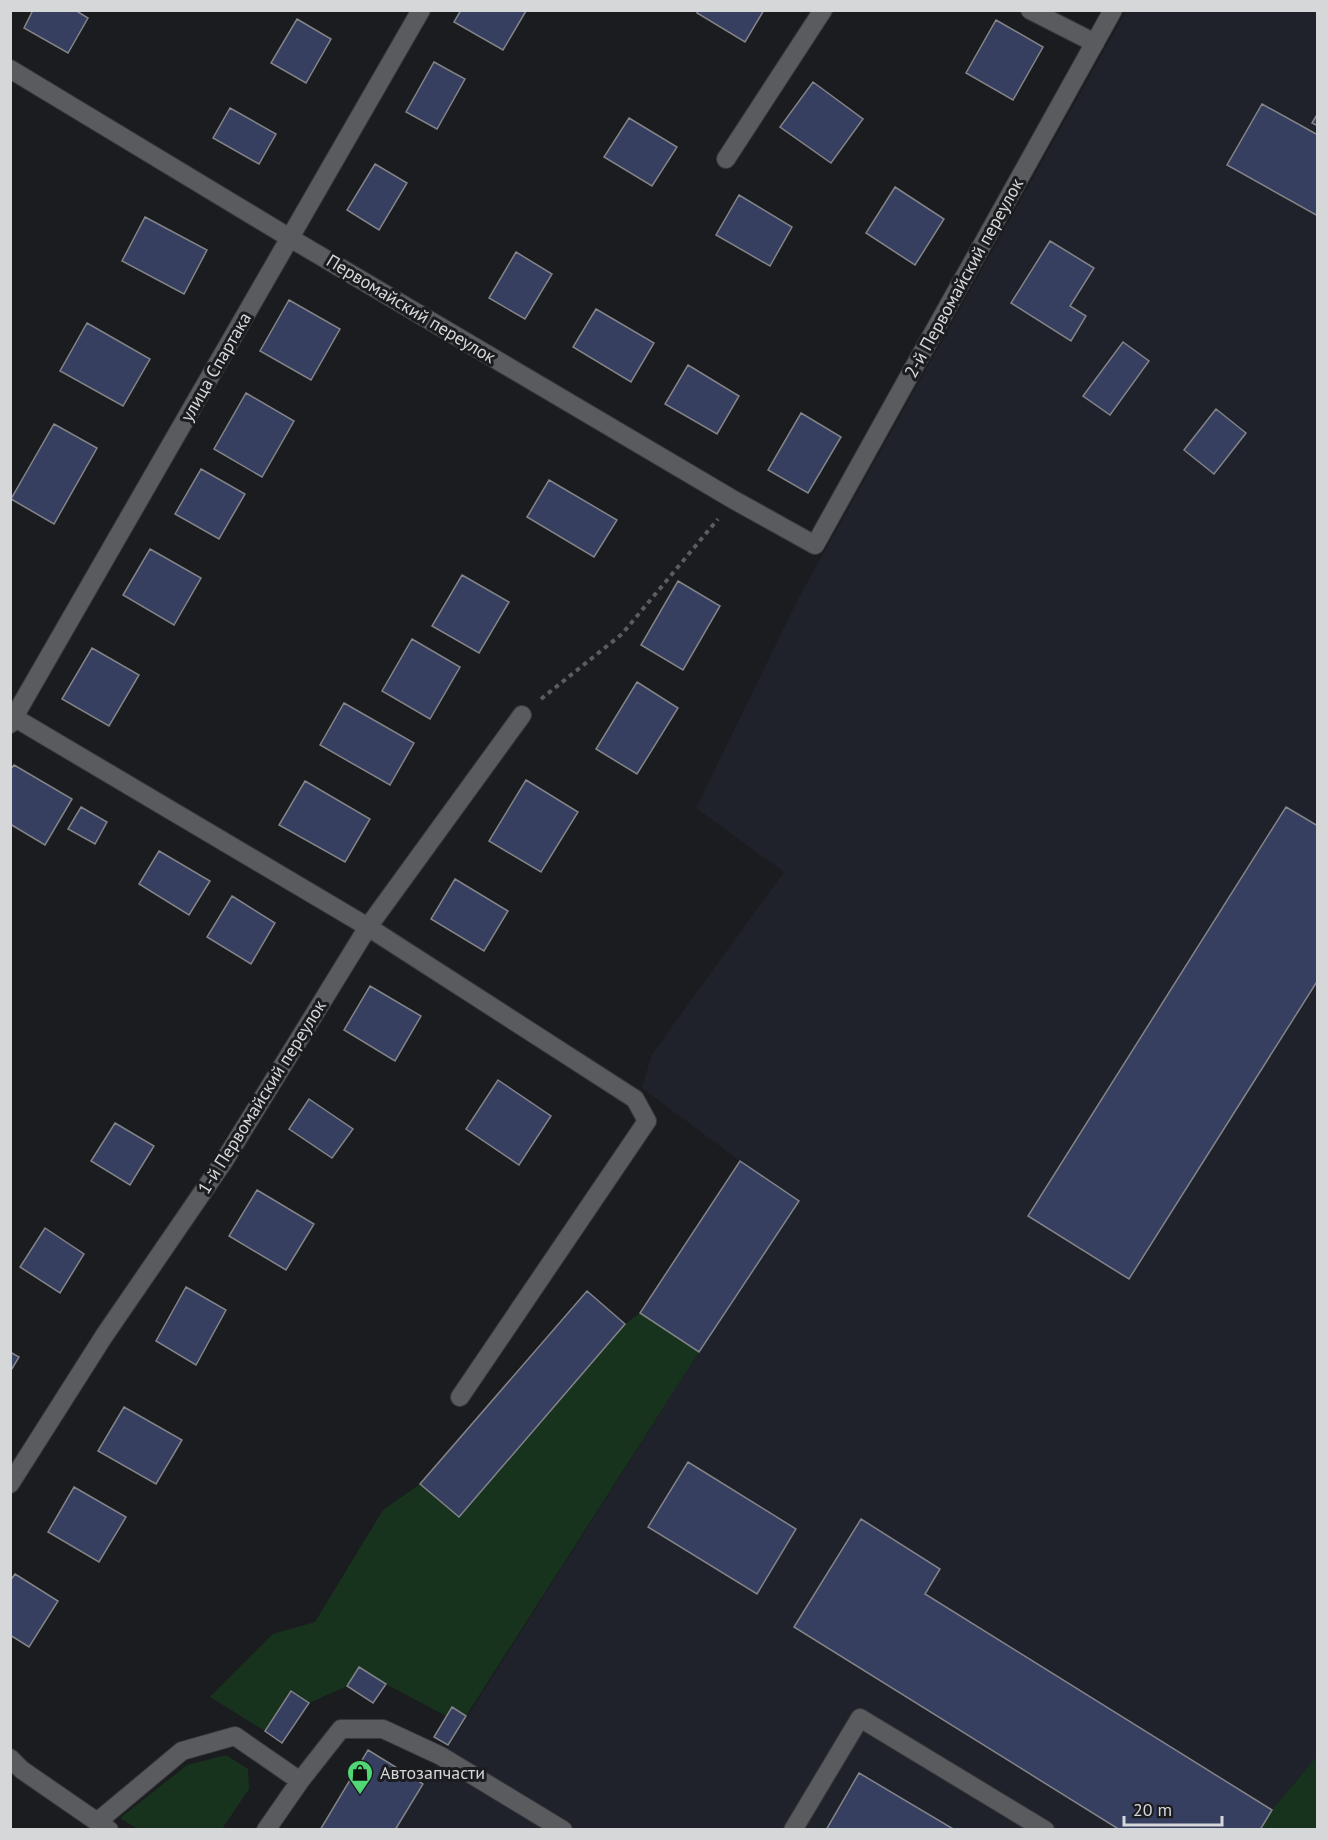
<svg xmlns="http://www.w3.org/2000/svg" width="1328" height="1840" font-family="'PT Sans',sans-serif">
<rect width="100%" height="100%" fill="#1b1c1f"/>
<path fill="#20222b" d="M1126,11H1317V1756L1272,1810L1260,1829L395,1830L699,1352L799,1201L740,1161L642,1088L652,1054L784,872L696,808L799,597Z"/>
<path fill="#17331d" d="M640,1313L699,1352L466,1716L453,1707L446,1716L386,1684L359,1667L347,1686L309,1703L291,1692L265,1731L210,1697L273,1634L315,1622L383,1510L420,1484L459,1517L625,1324Z
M226,1755L248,1769L249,1789L222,1829H138L120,1818L187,1765Z
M1317,1756V1829L1260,1830L1272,1810Z"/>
<path fill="#373f61" stroke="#838488" stroke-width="1.5" d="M33,10H75L88,18L68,53L24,28Z
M461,10H526V11L503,50L454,22Z
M698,10H764L745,42L697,13Z
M297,19L331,39L306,83L271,63Z
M996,20L1043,47L1013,100L966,73Z
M434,62L465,79L437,129L406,112Z
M813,82L863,119L831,163L780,127Z
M1262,104L1318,135V216L1227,165Z
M230,108L276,134L259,164L213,138Z
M1318,113V126L1312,123Z
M629,118L677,147L652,186L604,157Z
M375,164L407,183L379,230L347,210Z
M895,187L944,219L915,265L866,233Z
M739,195L792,227L770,266L716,235Z
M145,217L207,250L184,294L122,261Z
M1050,241L1094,268L1070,306L1086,316L1071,341L1011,303Z
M516,252L552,274L525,319L489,298Z
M289,300L340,329L311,380L260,351Z
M596,309L654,343L631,382L573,347Z
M87,323L150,359L123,406L60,371Z
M1123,342L1149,361L1110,415L1083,396Z
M688,365L739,396L717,434L665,404Z
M246,393L294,421L262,477L214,449Z
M1216,409L1246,433L1214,474L1184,450Z
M801,413L841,437L808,493L768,470Z
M54,424L97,448L54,524L11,499Z
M201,469L245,494L219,539L175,514Z
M549,480L617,520L594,557L527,517Z
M150,549L201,578L174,625L123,595Z
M462,575L509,602L479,653L432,626Z
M678,581L720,606L683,670L641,645Z
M412,639L460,667L430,719L382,691Z
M92,648L139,675L109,726L62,699Z
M637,682L678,708L637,774L596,749Z
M344,703L414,743L390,785L320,745Z
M14,765L72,799L45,845L10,824V770Z
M526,780L578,812L541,872L489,841Z
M305,781L370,819L345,862L279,825Z
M81,807L107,822L95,844L68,829Z
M1286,807L1318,826V980L1129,1279L1028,1216Z
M159,851L210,881L189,915L139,884Z
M455,879L508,911L484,951L431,919Z
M232,896L275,923L251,964L207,937Z
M370,986L421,1016L395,1061L344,1030Z
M498,1080L551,1116L519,1165L466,1129Z
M309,1099L353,1129L332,1158L289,1129Z
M115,1123L154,1146L130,1185L91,1161Z
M740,1161L799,1201L699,1352L640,1313Z
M257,1190L314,1224L286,1270L229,1236Z
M45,1228L84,1254L60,1293L20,1267Z
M186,1287L226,1310L196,1365L156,1341Z
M587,1291L625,1324L459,1517L420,1484Z
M10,1352L19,1357L10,1372Z
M124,1407L182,1440L156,1484L98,1451Z
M688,1462L796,1529L757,1594L648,1527Z
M74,1487L126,1517L99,1562L48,1532Z
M861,1519L940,1569L925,1594L1272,1810L1260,1830H1120L794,1627Z
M15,1574L58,1601L29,1647L10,1635V1581Z
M359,1667L386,1684L373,1703L347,1686Z
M291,1691L309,1703L282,1743L265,1731Z
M452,1707L466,1716L448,1745L434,1737Z
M368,1750L423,1784L395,1830H320Z
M859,1773L955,1830H826Z"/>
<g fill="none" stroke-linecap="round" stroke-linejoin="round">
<defs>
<path id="minor" d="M1030,10L1095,43
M10,69L290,238L734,500L815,545L1113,10
M726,159L823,10
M10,715L368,927L635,1099L647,1121L460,1397
M10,724L421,10
M10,1484L104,1336L224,1161L368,927L522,715
M10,1758L22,1770L109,1830
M97,1822L182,1751L235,1736L300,1781
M266,1830L300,1781L341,1729H383L441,1756L563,1830
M793,1830L860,1718L1045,1830"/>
</defs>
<use href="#minor" stroke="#38393b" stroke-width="20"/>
<path stroke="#5b5c5f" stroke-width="4" stroke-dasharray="4.5 4.5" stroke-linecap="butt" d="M541,699L622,634L718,519"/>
<use href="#minor" stroke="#5a5b5f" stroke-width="18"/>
</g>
<defs>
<symbol id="shop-pin" viewBox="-11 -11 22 30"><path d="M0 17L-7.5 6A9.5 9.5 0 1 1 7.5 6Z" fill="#50d674" stroke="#1b1c1f"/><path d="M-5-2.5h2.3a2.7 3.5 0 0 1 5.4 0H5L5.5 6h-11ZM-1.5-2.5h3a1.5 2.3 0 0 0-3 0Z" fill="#111"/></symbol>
</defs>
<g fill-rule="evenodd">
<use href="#shop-pin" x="345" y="1758" width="30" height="40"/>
</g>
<g text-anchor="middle" stroke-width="6" stroke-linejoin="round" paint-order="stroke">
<g font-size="18" fill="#d6d7d9" stroke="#1b1c1f">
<text transform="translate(964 278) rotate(-61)" y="6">2-й Первомайский переулок</text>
<text transform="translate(411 309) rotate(31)" y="6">Первомайский переулок</text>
<text transform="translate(216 367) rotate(-60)" y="6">улица Спартака</text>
<text transform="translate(262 1097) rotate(-58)" y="6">1-й Первомайский переулок</text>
</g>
<g font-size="18" fill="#d6d7d9" stroke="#1b1c1f" text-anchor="start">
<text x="380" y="1779">Автозапчасти</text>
</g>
</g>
<rect width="1328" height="1840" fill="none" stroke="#d6d7d9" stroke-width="24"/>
<path d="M1124 1816v9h98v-9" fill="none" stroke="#d6d7d9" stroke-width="3"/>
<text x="1133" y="1816" font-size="18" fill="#d6d7d9" stroke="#1b1c1f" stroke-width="4.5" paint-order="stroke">20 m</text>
</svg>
